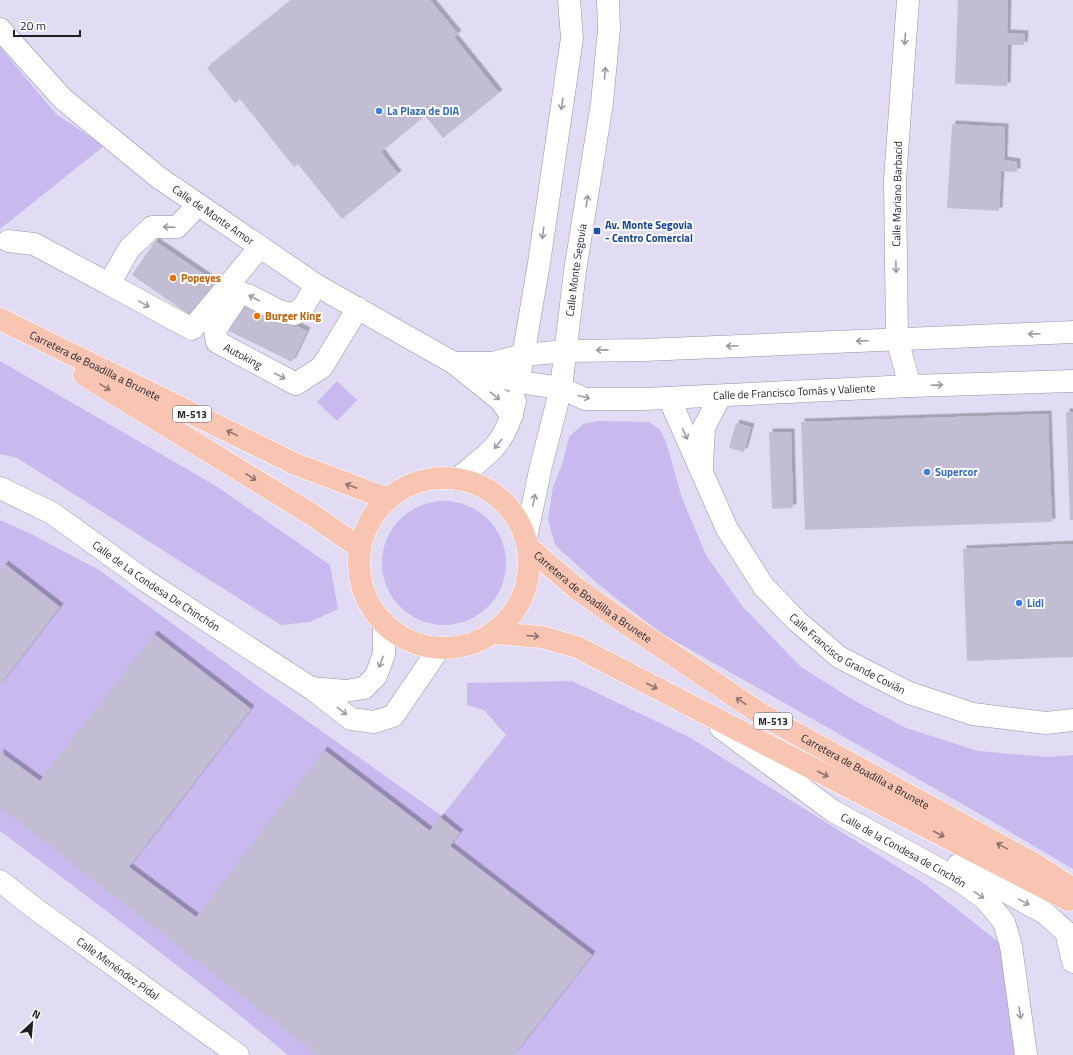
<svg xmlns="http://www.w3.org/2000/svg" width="1073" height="1055" font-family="'Titillium Web',sans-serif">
<defs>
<filter id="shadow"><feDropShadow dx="3.5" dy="-3.5" stdDeviation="0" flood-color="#0004"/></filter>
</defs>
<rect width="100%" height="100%" fill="#e1dbf3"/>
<path fill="#c8baef" d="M0,47L56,114L104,146L0,229Z
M0,361L216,486L330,565L338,609L310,622L281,625L17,458L0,454Z
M337,381L357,400L337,421L317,402Z
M598,421L649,422L660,430L666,442L682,498L706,555L742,606L801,667L855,701L906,728L978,751L1048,757L1073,755V869L978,813L661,633L598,584L555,545L548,519L553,487L562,465L569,437L583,424Z
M382 563a62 62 0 1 1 124 0a62 62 0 1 1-124 0Z
M0,520L31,534L99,570L266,692L442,816L506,735L484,710L467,705V683L572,681L689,737L925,884L1001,944L1015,1055H288C195,977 98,904 0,831Z"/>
<path fill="#c3bdd4" filter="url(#shadow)" d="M292,0H430L458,34L454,37L499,93L443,138L425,116L381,152L398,174L342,219L298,164L294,167L240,99L235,103L207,68Z
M958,0H1008L1007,33L1025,34L1024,45H1008L1007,86L955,84Z
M952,124L1005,127L1004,160L1017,162V172L1001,171L999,211L947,208Z
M155,241L215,282L191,316L132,275Z
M245,300L307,331L292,362L229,331Z
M1066,412H1073V520H1070Z
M1048,414L1052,522L805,530L801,422Z
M736,423L751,427L744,452L729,448Z
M769,432H791L793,508L772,509Z
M1073,544V657L967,661L963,549Z
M5,564L60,607L0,685V570Z
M154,634L251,709L129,867L196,917L324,750L430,831L440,817L460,833L450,846L592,955L514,1055H317L0,807V752L40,781Z"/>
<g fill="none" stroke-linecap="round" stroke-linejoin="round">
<defs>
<g id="minor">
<path d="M908,0L895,180L897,339L910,386"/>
<path id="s1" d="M0,29L63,99L158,177L316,285L454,363L519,382L561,388L585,399H645L910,386L1073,381"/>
<path d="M198,205L177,227H152L129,249L109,284L192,329L260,247"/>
<path d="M8,241L34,244L109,284"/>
<path id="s2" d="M316,285L304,306L295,314L281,312L248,295L240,293L215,330L217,342L296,384L322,367L358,308"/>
<path d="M521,368L539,263L572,38L569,0"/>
<path id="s3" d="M669,398L727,529L764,587L797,621L839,657L909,693L973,714L1046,723L1073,720"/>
<path d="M512,416L500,400L454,363H493L523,355L566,351L644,350L1073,332"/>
<path d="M702,467L704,427L720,397"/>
<path d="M457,479C489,453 506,445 515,401"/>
<path id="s4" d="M0,488L52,513L146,581L311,688L351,719L374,722L393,716L439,649"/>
<path id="s5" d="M526,538L541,466L561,388L575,271L602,103L609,29L608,0"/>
<path d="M311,688L346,691L364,688L376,676L384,654V623"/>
<path id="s6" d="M721,728L833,811L957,879L985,899L1004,922L1011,946L1026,1055"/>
<path d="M958,865L1046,914L1066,932L1073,962"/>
<path id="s7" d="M0,881L37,910L238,1055"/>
</g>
<g id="major">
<path id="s8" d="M0,319L295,464L388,499"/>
<path d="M84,375L311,514L360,548"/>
<circle cx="444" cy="563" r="85"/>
<path id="s9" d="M528,547L576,588L618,618L764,716L1036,865L1073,889"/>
<path d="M494,633L542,637L577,647L1068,900"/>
</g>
</defs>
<use href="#minor" stroke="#9691a6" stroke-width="23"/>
<use href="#major" stroke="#fff" stroke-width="23"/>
<use href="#minor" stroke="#fff" stroke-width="22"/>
<use href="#major" stroke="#f9c5b3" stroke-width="22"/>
</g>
<defs><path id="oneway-shaft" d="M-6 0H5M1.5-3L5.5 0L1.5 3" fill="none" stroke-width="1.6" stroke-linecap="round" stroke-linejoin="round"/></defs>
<g stroke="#9b9a9e">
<use href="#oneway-shaft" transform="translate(905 39) rotate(94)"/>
<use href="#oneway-shaft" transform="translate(605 73) rotate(-85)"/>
<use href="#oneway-shaft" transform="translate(562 104) rotate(98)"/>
<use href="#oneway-shaft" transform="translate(587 201) rotate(-81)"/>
<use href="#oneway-shaft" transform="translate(169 227) rotate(-178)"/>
<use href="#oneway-shaft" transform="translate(543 233) rotate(98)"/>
<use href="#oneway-shaft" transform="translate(896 267) rotate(89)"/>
<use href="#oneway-shaft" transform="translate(254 298) rotate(-153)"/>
<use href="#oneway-shaft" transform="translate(144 304) rotate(29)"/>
<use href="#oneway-shaft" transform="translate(1034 334) rotate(178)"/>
<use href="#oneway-shaft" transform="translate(862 341) rotate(178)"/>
<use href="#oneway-shaft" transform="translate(732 346) rotate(178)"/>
<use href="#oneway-shaft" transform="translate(602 350) rotate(179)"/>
<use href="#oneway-shaft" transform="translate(280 376) rotate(27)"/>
<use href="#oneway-shaft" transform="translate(937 385) rotate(-2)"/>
<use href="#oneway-shaft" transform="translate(495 396) rotate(40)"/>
<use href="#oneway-shaft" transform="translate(584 397) rotate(15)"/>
<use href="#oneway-shaft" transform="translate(685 434) rotate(66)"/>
<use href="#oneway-shaft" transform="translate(498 444) rotate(128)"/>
<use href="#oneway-shaft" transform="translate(534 500) rotate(-78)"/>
<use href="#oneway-shaft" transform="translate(381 662) rotate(110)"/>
<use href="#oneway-shaft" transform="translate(342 711) rotate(38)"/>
<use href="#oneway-shaft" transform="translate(979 895) rotate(34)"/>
<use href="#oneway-shaft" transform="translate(1024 902) rotate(29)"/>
<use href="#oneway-shaft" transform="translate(1020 1013) rotate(82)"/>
</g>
<g stroke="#8d726d">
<use href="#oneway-shaft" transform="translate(105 387) rotate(32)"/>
<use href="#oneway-shaft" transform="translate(232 433) rotate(-154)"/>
<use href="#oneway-shaft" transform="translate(251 477) rotate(32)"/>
<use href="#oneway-shaft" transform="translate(351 486) rotate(-160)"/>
<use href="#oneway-shaft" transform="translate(533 636) rotate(5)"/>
<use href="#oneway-shaft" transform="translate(652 686) rotate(27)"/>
<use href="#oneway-shaft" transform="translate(741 701) rotate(-146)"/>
<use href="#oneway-shaft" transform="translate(823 774) rotate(27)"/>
<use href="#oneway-shaft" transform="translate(939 834) rotate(27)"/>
<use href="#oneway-shaft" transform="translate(1002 846) rotate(-151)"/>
</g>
<g fill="#3f7fe0" stroke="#fff" stroke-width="1.5">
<circle cx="379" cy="111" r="4"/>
<circle cx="927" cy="472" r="4"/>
<circle cx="1019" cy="603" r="4"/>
</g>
<rect fill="#1a4fb4" stroke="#fff" stroke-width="1.5" x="593" y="227" width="8" height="8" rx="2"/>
<g fill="#e8710a" stroke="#fff" stroke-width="1.5">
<circle cx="173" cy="278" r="4"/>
<circle cx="257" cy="316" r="4"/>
</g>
<g text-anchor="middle" stroke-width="4" stroke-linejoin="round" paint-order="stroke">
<g fill="#fff" stroke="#646268" stroke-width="1">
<rect x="173" y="406" width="38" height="16" rx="3"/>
<rect x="754" y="713" width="38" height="16" rx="3"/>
</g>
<g font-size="10" font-weight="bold" fill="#211f27">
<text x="192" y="418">M-513</text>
<text x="773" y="725">M-513</text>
</g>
<g font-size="11" font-weight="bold" fill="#366cbe" stroke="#fff" text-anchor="start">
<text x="387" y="115">La Plaza de DIA</text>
<text x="935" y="476">Supercor</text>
<text x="1027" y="607">Lidl</text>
</g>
<g font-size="11" fill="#211f27" stroke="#fff">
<text transform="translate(897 194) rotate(-89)" y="4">Calle Mariano Barbacid</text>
<text dy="4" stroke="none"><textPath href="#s1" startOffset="284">Calle de Monte Amor</textPath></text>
<text dy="4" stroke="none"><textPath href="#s5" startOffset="273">Calle Monte Segovia</textPath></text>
<text dy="4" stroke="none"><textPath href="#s2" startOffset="182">Autoking</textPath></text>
<text dy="4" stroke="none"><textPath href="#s8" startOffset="106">Carretera de Boadilla a Brunete</textPath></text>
<text dy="4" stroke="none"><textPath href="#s1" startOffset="913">Calle de Francisco Tomás y Valiente</textPath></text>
<text dy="4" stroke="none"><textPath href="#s4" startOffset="185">Calle de La Condesa De Chinchón</textPath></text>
<text dy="4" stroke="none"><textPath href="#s9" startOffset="82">Carretera de Boadilla a Brunete</textPath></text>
<text dy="4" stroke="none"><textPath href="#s3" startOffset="320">Calle Francisco Grande Covián</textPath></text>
<text dy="4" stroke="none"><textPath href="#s9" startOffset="406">Carretera de Boadilla a Brunete</textPath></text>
<text dy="4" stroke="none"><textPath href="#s6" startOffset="220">Calle de la Condesa de Cinchón</textPath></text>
<text dy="4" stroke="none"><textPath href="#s7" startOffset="147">Calle Menéndez Pidal</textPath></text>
</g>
<g font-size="11" font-weight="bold" fill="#164399" stroke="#fff" text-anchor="start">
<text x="605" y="229">Av. Monte Segovia<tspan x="605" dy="13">- Centro Comercial</tspan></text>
</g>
<g font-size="11" font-weight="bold" fill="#c56008" stroke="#fff" text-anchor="start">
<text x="181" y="282">Popeyes</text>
<text x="265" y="320">Burger King</text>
</g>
</g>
<g transform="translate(32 1023) rotate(26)" stroke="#ffffff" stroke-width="3" paint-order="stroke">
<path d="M0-3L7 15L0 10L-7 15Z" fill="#211f27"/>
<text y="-6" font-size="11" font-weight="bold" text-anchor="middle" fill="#211f27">N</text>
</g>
<path d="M14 30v6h66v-6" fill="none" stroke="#211f27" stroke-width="2"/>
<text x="20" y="30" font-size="12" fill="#211f27" stroke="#ffffff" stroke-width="3" paint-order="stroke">20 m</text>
</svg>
